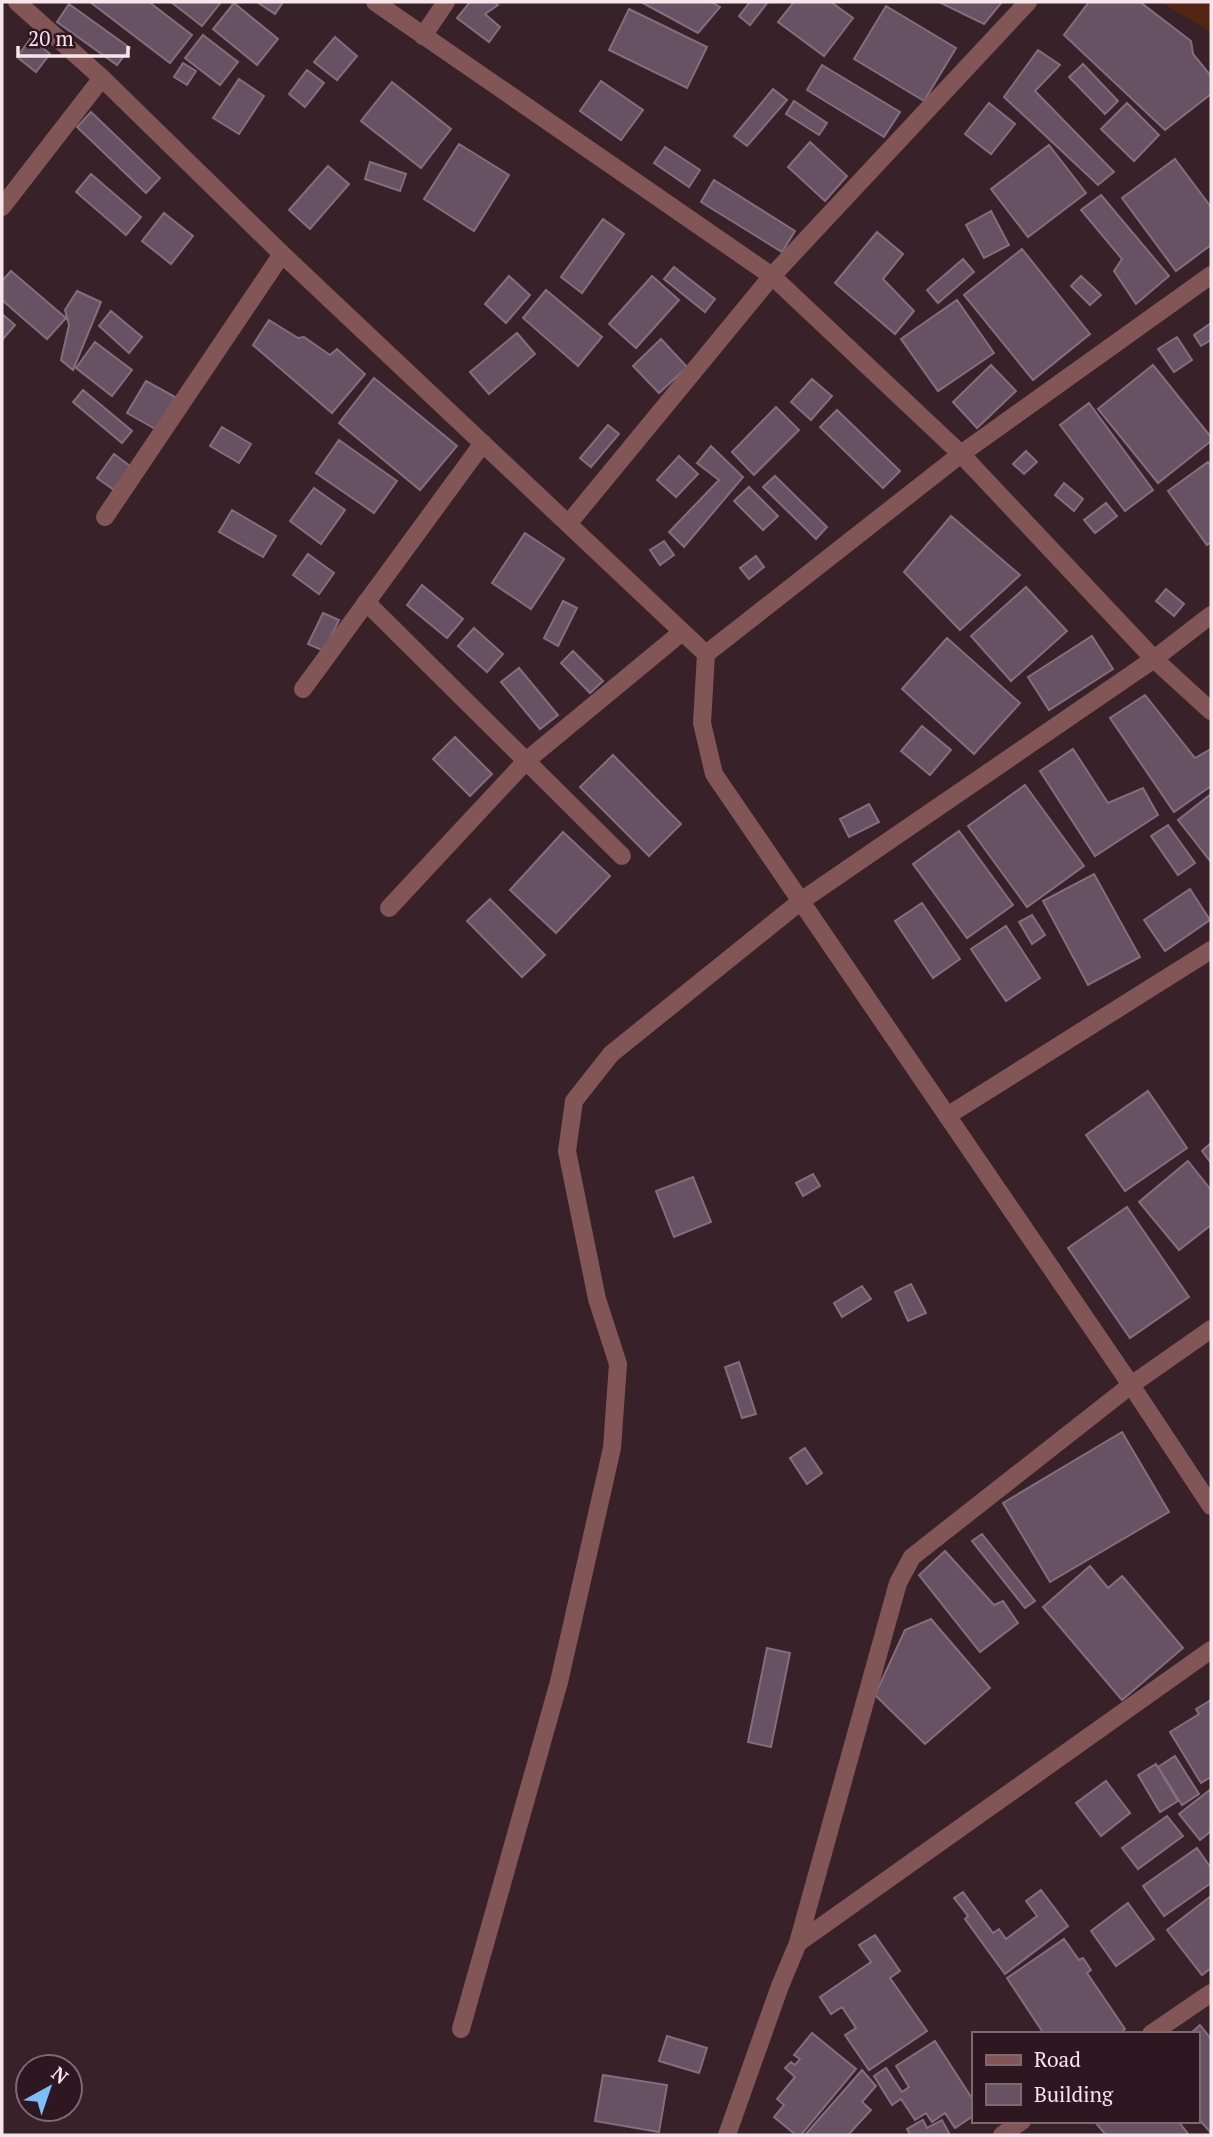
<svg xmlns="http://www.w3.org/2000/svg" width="1213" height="2137" font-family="'PT Serif',serif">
<rect width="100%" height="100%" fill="#392129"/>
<path fill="#522515" d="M1161,2H1211V32Z"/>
<path fill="#675162" stroke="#856d7f" stroke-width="2" d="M90,2H149L192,35L170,63Z
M171,2H221L202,26Z
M257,2H283L275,14Z
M470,2H494L498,5L485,14L500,27L489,42L457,18Z
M641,2H711L720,7L698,33Z
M750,2H768L750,25L739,16Z
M794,2H831L853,18L824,56L778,22Z
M939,2H1002L984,24Z
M1089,2H1140L1191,41L1193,54L1211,76V94L1165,130L1064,35Z
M234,3L278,39L257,65L213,29Z
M69,4L130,48L117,65L57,22Z
M886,6L956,48L924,101L854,59Z
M629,9L707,47L687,88L609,50Z
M203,35L238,62L220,85L185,58Z
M335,37L357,56L337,80L314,62Z
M31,38L50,54L36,72L17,57Z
M1038,50L1060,65L1035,91L1114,172L1098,185L1004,97Z
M183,63L196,71L187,85L174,77Z
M1083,64L1118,101L1105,114L1069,77Z
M822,65L900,112L884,137L807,90Z
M307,70L324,83L305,107L289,94Z
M239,79L264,96L239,134L213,118Z
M601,81L643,110L621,140L580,111Z
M392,82L451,129L421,168L361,121Z
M773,89L787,100L747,146L734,136Z
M794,101L827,123L819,135L786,114Z
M989,103L1015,124L991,154L965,134Z
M1127,103L1159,135L1134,161L1101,129Z
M91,112L160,178L146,193L77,127Z
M810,142L847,176L825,201L788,167Z
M459,144L509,175L474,231L424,199Z
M1049,145L1086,193L1028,237L991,189Z
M665,147L700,170L689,187L654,163Z
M1175,159L1211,207V245L1176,271L1122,198Z
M370,162L406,174L400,191L365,179Z
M328,166L349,184L310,229L289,210Z
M91,174L141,217L126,235L76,192Z
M714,180L795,231L782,252L701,202Z
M1101,195L1169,276L1136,304L1114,271L1122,259L1081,210Z
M991,211L1009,245L984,258L966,225Z
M164,213L193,236L171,264L142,241Z
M603,219L624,234L582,293L561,277Z
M877,232L903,254L883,279L914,311L895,334L835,283Z
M1022,249L1090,334L1033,380L964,295Z
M963,259L974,272L938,303L927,290Z
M674,267L715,299L705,312L664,279Z
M11,271L66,318L47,339L2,300V281Z
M509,276L530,295L506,323L485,304Z
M652,276L679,300L636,348L609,324Z
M1081,276L1101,295L1090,305L1071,286Z
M546,290L602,337L578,366L523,318Z
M77,291L101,302L73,370L61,360L69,325L65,310Z
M957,300L994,353L938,391L901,339Z
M111,311L142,337L129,353L99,326Z
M2,314L15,325L3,339L2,337Z
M269,320L298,338L304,337L330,355L337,349L365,374L332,413L253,345Z
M1211,323V340L1201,346L1194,335Z
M517,333L535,354L489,394L470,372Z
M1177,337L1192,360L1174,372L1158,349Z
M661,339L687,367L659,393L633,366Z
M95,342L132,370L112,396L76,368Z
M991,365L1016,391L977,428L953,402Z
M1153,365L1211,437V441L1158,483L1098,409Z
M374,378L457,446L420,490L339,423Z
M812,379L832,396L811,420L791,402Z
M146,381L175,397L157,430L127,413Z
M83,390L132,431L122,443L73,402Z
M1089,403L1153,490L1125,511L1060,425Z
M776,407L799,430L754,475L732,452Z
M837,410L900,471L883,488L820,427Z
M608,425L619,434L591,467L580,458Z
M222,427L251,444L239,463L210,446Z
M339,440L397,481L374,513L316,473Z
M711,446L743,477L684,547L669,532L719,480L697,463Z
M1026,451L1037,462L1024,474L1013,464Z
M114,454L134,469L117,492L97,478Z
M679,456L698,474L676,497L657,480Z
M1208,462L1211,466V542L1207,545L1168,491Z
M775,476L827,527L816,539L763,487Z
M1064,483L1083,499L1074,511L1055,495Z
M749,487L778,516L763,530L734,501Z
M314,488L345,510L321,544L290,521Z
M1106,503L1117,516L1095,533L1084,520Z
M232,510L276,536L263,557L219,532Z
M951,516L1020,575L960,630L904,572Z
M525,533L564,559L531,609L492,583Z
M664,541L674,555L660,565L650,550Z
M308,554L334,573L319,594L293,575Z
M756,556L764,567L749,579L740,568Z
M422,585L463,619L447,638L407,605Z
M1026,587L1067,631L1011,681L971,636Z
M1166,589L1184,604L1174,616L1156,601Z
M563,601L577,608L558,646L544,638Z
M323,613L339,620L324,651L308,644Z
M474,628L503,654L487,672L458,646Z
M1092,636L1113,669L1049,710L1028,677Z
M947,638L1020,703L974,754L902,689Z
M573,651L603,681L590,693L561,663Z
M519,668L558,715L540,729L501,682Z
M1145,695L1195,758L1211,749V786L1174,812L1110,718Z
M922,726L951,750L930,775L901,751Z
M455,737L492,774L470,796L433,759Z
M1073,749L1108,803L1143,788L1158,815L1095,856L1040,771Z
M613,755L681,824L649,856L580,787Z
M1025,785L1084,866L1027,907L968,826Z
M1211,794V862L1178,820Z
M869,804L879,822L849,837L840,819Z
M1168,825L1195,863L1178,875L1151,836Z
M959,831L1013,905L967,938L913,864Z
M563,832L610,876L556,933L510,890Z
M1094,874L1140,957L1088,985L1043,901Z
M1190,889L1210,920L1165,951L1144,920Z
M490,899L545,955L522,977L467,921Z
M922,903L960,959L933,978L895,921Z
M1032,915L1045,935L1032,944L1019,922Z
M1006,926L1040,978L1006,1001L971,949Z
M1148,1091L1187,1148L1125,1191L1086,1135Z
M1211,1143V1163L1202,1151Z
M1188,1161L1211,1190V1225L1179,1250L1139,1202Z
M813,1174L820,1186L803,1196L796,1183Z
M693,1177L711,1222L674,1237L656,1191Z
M1127,1207L1189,1297L1130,1338L1068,1248Z
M911,1284L926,1313L908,1321L895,1292Z
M862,1286L871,1299L842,1317L834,1303Z
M739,1362L756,1414L742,1418L725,1367Z
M1122,1432L1169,1512L1050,1582L1003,1503Z
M805,1448L822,1473L807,1484L790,1458Z
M982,1534L1035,1601L1025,1608L972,1541Z
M945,1551L994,1605L1003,1601L1018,1623L980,1652L919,1575Z
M1090,1566L1108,1588L1122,1576L1123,1577L1183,1648L1122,1700L1043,1607Z
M931,1619L990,1688L925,1744L875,1695L905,1630Z
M767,1648L790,1653L771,1747L748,1742Z
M1211,1700V1777L1201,1783L1170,1732L1199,1714L1196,1709Z
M1175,1756L1199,1794L1182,1805L1158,1767Z
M1156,1764L1178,1801L1160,1812L1138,1775Z
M1106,1781L1130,1813L1101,1836L1076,1803Z
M1211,1789V1831L1200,1840L1179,1814Z
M1167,1816L1183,1836L1138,1869L1122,1848Z
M1197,1848L1211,1868V1883L1164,1916L1143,1886Z
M1041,1890L1068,1926L1005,1974L965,1919L968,1916L954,1898L963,1892L993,1933L999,1929L1006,1939L1037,1916L1026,1901Z
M1211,1896V1968L1202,1975L1167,1930Z
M1128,1903L1154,1939L1116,1966L1091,1931Z
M875,1935L900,1971L890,1978L927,2031L869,2070L845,2035L856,2028L842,2007L831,2014L820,1997L871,1962L859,1945Z
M1064,1939L1079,1960L1083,1958L1091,1970L1087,1973L1125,2029L1119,2034H1044L1007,1978Z
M1200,2025L1211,2039V2133L1197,2117V2034H1190Z
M812,2033L856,2069L801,2135H796L774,2117L784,2105L777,2099L795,2077L785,2068L791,2062L795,2065L800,2059L794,2055Z
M667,2036L707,2048L699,2073L659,2061Z
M935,2041L973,2100V2116L955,2128L945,2113L932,2122L926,2113L915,2120L901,2099L892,2105L874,2076L886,2068L902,2092L909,2087L896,2066Z
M862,2070L876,2086L862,2102L871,2110L848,2135H805Z
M603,2075L667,2085L659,2132L595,2121Z
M923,2120L927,2128L942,2120L950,2135H910L907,2129Z
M1094,2121H1178L1189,2135H1106Z"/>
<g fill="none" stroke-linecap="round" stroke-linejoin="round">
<path stroke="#825556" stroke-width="18" d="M17,2L102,78L282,254L706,654
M423,36L446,2
M2,207L102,78
M1211,275L961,454L706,654L702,723L714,774L1131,1385L1211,1506
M105,517L282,254
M568,524L772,276L1028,2
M366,602L622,856
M303,689L483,443
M389,908L526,761L682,632
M947,1116L1211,950
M798,1943L1211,1650
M461,2029L559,1682L612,1448L618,1364L597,1299L567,1151L574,1101L611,1054L801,901L1154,659L1211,615
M1151,2034L1211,1993
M727,2135L780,1986L798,1943L898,1583L912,1557L1131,1385L1211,1329
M1002,2135L1022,2121"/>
<path stroke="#825556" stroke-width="18" d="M375,2L772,276L961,454L1154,659L1211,711"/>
</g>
<rect width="1213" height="2137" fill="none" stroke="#f6e5ea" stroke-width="7"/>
<rect x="972" y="2032" width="228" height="91" fill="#2e1720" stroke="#7e6971" stroke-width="2"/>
<rect x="986" y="2055" width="35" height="10" fill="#825556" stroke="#7e6971" stroke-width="2"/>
<text x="1034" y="2067" font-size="21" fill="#f6e5ea">Road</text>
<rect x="986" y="2084" width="35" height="21" fill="#675162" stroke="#7e6971" stroke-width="2"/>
<text x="1034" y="2102" font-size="21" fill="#f6e5ea">Building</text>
<g transform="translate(49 2088) rotate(40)"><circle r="33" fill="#2e1720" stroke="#7e6971" stroke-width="2"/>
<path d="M0-5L12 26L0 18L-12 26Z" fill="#7ebdf9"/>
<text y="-10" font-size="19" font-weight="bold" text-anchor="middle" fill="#f6e5ea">N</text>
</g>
<path d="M18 46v10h110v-10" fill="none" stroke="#f6e5ea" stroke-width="3.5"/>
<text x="28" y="46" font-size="21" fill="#f6e5ea" stroke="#2e1720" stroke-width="5" paint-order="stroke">20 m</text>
</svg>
